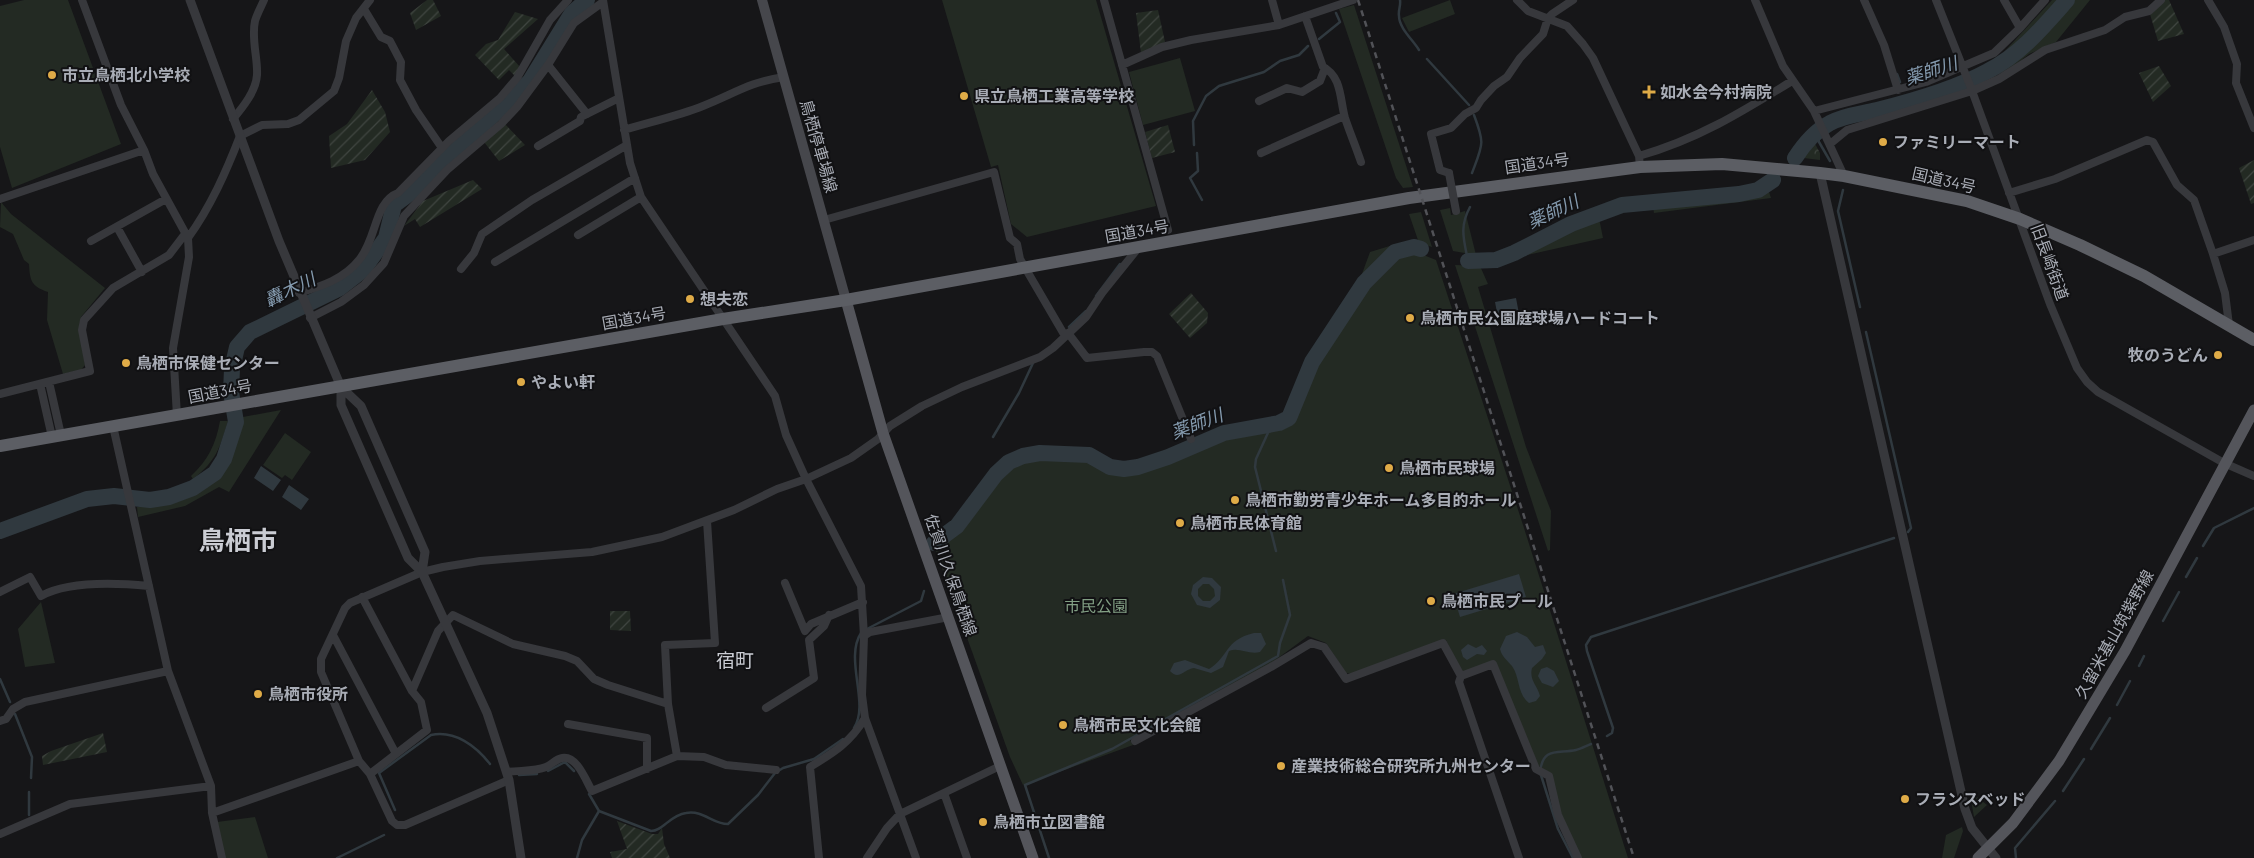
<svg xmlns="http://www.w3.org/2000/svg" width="2254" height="858" font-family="Barlow,'Noto Sans JP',sans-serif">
<defs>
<pattern id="forest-crowns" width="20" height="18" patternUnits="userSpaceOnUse" patternTransform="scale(1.25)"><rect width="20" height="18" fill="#232a23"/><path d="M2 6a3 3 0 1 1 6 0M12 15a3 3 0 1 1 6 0" fill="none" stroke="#404641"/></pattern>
<pattern id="garden-furrows" width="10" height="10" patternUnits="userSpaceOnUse" patternTransform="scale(1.25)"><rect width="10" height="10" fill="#232a23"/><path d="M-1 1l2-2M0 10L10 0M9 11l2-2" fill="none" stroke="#404641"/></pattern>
</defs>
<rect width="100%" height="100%" fill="#161618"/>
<path fill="#232a23" d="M24,0H68L121,144L12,188L0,147V6Z
M942,0H1096L1156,206L1027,237L1011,224L998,165L991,167Z
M1450,0L1455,14L1409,32L1402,18Z
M2052,0H2059L2027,36L2005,51Z
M2073,0H2090L2056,42L2029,54L2010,69L1991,78L2022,55Z
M1354,5L1413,187L1403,188L1396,178L1339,9Z
M1180,58L1195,111L1143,125L1129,72Z
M1769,192L1771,198L1654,213L1653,207L1740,199Z
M1,202L11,214L105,288L81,317L79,326L85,365L81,370L63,374L47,320L48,292C31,286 30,281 29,264L24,260L13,234L0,227Z
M1450,208L1451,215L1465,211L1476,255L1453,251L1440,210Z
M1421,212L1432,247L1419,243L1409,214Z
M1599,218L1603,238L1519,257L1567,231Z
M1393,245L1359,282L1370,252Z
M1407,252L1421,254L1436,260L1524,528L1628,858H1581L1564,824L1550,773L1537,765L1495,661L1464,673L1461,671L1446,640L1354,674L1346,673L1326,643L1308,636L1270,664L1130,740L1133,745L1023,785L1010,757L934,546C943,539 953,533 961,525C983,504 1008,451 1043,455C1056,456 1072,455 1085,459C1103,466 1106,474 1127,473L1215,439L1239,432L1282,425L1292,418L1318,361L1362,293L1397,256Z
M1455,265L1480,266L1488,284L1478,287L1526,447L1551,511L1550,550L1548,551Z
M281,410L229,492L219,487L185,506L138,517L137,507C168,507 195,500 218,477C221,473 226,470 228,466C236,450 239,434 243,417Z
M220,421H228C220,448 216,461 193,479L191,476C208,460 216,444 220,421Z
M285,433L311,452L292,480L285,475L282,478L263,465Z
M41,602L55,663L25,667L18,629Z
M1977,797L1987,805L1974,817L1971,800Z
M255,817L268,858H225L217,822Z
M1962,827L1963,831L1954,858H1942L1946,835Z"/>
<path fill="url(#forest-crowns)" d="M1810,142H1814L1820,153V160L1804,158V151Z"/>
<path fill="url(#garden-furrows)" d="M427,0H433L441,16L416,30L410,13Z
M2164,0H2169L2184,34L2158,41L2150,14Z
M1158,10L1165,42L1141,53L1136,13Z
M515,12L538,19L504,49L520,67L515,76L509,70L499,80L475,55L486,44L498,40Z
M2159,66L2171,86L2153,102L2139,73Z
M372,90L385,112L390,132L365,160L331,168L329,136L347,124Z
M505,124L525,145L499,161L484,142Z
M1168,125L1175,152L1152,158L1145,132Z
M2254,160V203L2251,204L2239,168Z
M473,180L482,189L420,227L415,219L404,226L423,201Z
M1191,293L1208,313L1207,323L1190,338L1169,314Z
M610,611H630L631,631L610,630Z
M103,733L107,752L43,765L42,756L51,751Z
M617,821L652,834H658L662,828L664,844L670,858H612L610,852L627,849Z"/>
<path fill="#30393f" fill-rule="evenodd" d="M1516,298L1520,319L1499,323L1495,302Z
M261,466L281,480L273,491L254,478Z
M289,485L309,499L301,510L282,497Z
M1519,574L1526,597L1460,617L1453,594Z
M1203,577L1212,578L1221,587L1220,600L1210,608L1197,605L1191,594L1193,585ZM1203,584H1209L1214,589L1215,596L1210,601H1203L1198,596V589Z
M1517,632L1527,637L1535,647L1543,645L1546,653L1542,659L1532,668C1529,680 1537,685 1540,696L1536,701L1529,703C1517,694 1520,677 1512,666C1507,660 1502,657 1500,649L1506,636Z
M1254,633H1261L1266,644L1260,652C1249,655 1239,647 1229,651L1223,667L1211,673L1194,668C1184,669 1179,681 1170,671L1174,663L1185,660L1209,669C1229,657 1224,640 1254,633Z
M1468,644L1476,648L1482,645L1487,651L1484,655L1477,654L1467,660L1463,657L1461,650Z
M1547,667L1554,671L1559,681L1553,687L1542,683L1538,676L1541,669Z"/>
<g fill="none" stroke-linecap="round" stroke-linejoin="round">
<path stroke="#30393f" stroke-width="2.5" d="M1400,0C1401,6 1398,10 1399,16C1399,28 1413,40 1419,50
M1319,39L1340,22L1336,13
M1427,59L1469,105
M1897,74L1900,82
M1817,132L1819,142L1830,161
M1194,145L1193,121L1206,96L1219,86L1264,72L1280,61L1299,55L1308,46
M1197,153L1198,171L1190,178L1202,200
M1472,173C1483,144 1485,144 1474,115
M1843,190L1838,211L1860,307
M1468,261C1464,240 1459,227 1470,207
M1096,296L1120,264
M1069,327L1086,311
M1866,332L1911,528L1908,532
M1272,424L1256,459L1255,467L1276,551
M993,437L1019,393L1033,363
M2203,546L2214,528L2254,508
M2186,577L2197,558
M2163,621L2179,592
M865,630L921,601L924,591
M2139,666L2144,656
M0,679L10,702
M2117,705L2130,681
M15,714L32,757L31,778
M854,728C870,704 844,659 861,633
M1607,736L1612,733L1613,728L1587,651L1586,645L1591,637L1894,538
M2091,749L2110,718
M548,771L565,762L574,771
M519,775L537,774
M2063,791L2084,759
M589,794L599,811L651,831C663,831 670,815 686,813C704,810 712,824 728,824L758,795L775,773L783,768L814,759L843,739
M395,810L379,773L431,735C455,730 476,746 490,764
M29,815V792
M337,858L384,835
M577,858L582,840L599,811
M1049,858L1025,785L1112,749L1278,656L1280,643L1290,615L1283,580
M1573,858L1558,829L1540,772C1543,746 1558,754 1576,750C1581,749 1586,746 1591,744
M2016,858L2015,848L2055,801"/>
<path stroke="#30393f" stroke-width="16" d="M1795,158C1804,144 1815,131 1830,123C1844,115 1861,114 1877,110C1913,101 1955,89 1988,71C2020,55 2044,26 2067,0
M1468,261L1496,260L1514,253L1571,224L1622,205L1739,194L1758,190L1773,180
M0,531L87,499L114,496L150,500L169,497L193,488L215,473L224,459L236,422L231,392L232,369L237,347L250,332L340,288L363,270L386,238L394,205L409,194L530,81L572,13L587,0
M934,543L957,526L996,474L1009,462L1023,456L1040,453L1089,455L1110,467L1124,469L1138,467L1168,457L1224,433L1279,423L1289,418L1312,362L1364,283L1395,252L1414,247L1421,249"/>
<path stroke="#37383c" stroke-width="8" d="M82,0L121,105L144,150L153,174L188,238L189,257L173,348L177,416
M603,0L630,163L641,197L775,396L786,435L806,479L861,586L864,636L862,695L865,718L916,858
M1104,0L1168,230
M1272,0L1279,25
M1517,0L1528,11L1567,26L1583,44L1593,58L1623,122L1639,156L1640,167
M1755,0L1783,66L1814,111L1844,176
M1864,0L1884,45L1898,90
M1936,0L1971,88L2050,304L2077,368L2087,382L2098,392L2224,463L2254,476
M2004,0L2020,28
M2208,0L2224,27L2237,64L2236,83L2254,128
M364,9L381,37L390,41L401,62L400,80L416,110L442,148
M1305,16L1323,67C1342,76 1340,101 1345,118C1350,133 1356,147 1361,162
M548,65L587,114
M1122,65L1162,47L1191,40L1279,25L1353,0
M1259,101L1287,88L1302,92L1320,81L1325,68
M1814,111L1926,82L1994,53L2020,28L2045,0
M233,119C243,107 256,91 257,75C258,58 251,39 255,21C257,14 261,7 264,0
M624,130C650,122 678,116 703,106C734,94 749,82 784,77
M1830,144L1847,130L1972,91L1999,79L2045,50L2105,30L2125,17L2149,11L2161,0
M538,146L580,121L581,117L619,98
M1261,153L1344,116
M1639,156C1698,139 1740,113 1792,81
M1449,173L1440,170L1431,134L1451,128L1465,114L1476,108L1481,100L1494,86L1507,77L1520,58L1543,34L1548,18L1552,14L1573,0
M2009,193L2055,179L2147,140L2153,142L2177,185L2194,200L2213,254L2254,240
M0,199L144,150
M824,220L994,172L1010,238L1017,244L1020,259L1065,336
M117,227L142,272
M578,235L641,197
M188,238C211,206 226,172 240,136L262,125L288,124L299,120L334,91L339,78L346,41L356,18L370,0
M91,241L166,199
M2213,254L2225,293L2229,325
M495,262L635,178
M461,269L474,253L482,234L532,200L627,145
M299,293C322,286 344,279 359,260C377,239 374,202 398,193L449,141L500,98L517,78L550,20L568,0
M310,318L341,302L364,285L384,263L404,216L447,170L501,124L517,107L548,65L574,23L603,2
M1068,333L1087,358L1144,352H1152L1157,356L1191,439
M49,382L61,435
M40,384L52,437
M0,394L90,371L82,330L84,320L113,288L169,255L185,234
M113,426L168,671L211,786L212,813L222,858
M785,583L805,631L811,624L863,602
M0,592L30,577L41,596C68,581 118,583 149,586
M362,597L412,691L421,702L427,730L370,774
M333,635L396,754
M864,636L870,632L949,617
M1461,676L1493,664L1536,769L1549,776L1558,815L1578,858
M412,691L438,631L453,615L513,644L565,656L577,661L594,679L608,685L668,704
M766,708L814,678L809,640L824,626L829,615
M0,721L6,719L13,709L25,702L168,671
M568,724L647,738V769
M1135,741L1271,667L1311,643L1324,647L1346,679L1443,643L1461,676L1459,682L1519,858
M677,756L704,757L726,765L776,770
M507,772C520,770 534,772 546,767C551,765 556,759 562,758C577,755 586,781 592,791L677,756L668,704L665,645L715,643L707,521
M509,780L405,825H397L392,821L370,774L359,761L321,672V659L345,608L350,603L422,572L443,567L480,561L592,552L662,537L734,510L777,489L806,479L851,458L878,439L890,426L922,406L962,387L1040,357L1053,348L1086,317L1102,293L1139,247
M944,793L967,858
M212,813L359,761
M0,834L70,804L211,786
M819,858L810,767C833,753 850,743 865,718
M867,858L887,828L900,814L1000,766"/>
<path stroke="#37383c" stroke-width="9" d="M190,0L279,241L341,387V405L408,558L422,572L487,713L509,780L521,858
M1820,173L1965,809L1972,828L1996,858
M341,387L361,406L425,552L422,572"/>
<path stroke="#46474c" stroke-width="10" d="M762,0L846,300"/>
<path stroke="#54555b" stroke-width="11" d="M846,300L883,433L1033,858
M1978,858L2013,823L2059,761L2125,651L2254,410"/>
<path stroke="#5c5e64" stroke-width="12" d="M0,446L723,319L846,300L1409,198L1640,167L1722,164L1820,173L1844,176L1967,201L2020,219L2080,245L2144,276L2254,340"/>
<path stroke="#515257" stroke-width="2.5" stroke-dasharray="6 5" stroke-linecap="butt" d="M1358,0L1634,858"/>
<path stroke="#37383c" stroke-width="8" d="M1449,173L1456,211"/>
</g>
<g fill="#dfab47" stroke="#111113" stroke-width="2">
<circle cx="52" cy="75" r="5"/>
<path d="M1646.5 84.5h5v5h5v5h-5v5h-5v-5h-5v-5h5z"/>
<circle cx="964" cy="96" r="5"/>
<circle cx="1883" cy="142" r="5"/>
<circle cx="690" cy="299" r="5"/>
<circle cx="1410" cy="318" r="5"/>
<circle cx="2218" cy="355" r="5"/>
<circle cx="126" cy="363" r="5"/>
<circle cx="521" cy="382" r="5"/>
<circle cx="1389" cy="468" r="5"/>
<circle cx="1235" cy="500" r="5"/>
<circle cx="1180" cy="523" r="5"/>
<circle cx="1431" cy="601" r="5"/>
<circle cx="258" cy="694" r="5"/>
<circle cx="1063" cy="725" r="5"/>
<circle cx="1281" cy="766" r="5"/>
<circle cx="1905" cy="799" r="5"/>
<circle cx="983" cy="822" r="5"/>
</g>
<g text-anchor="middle" stroke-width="4" stroke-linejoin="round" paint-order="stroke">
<g font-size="16" font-weight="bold" fill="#a9adb6" stroke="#111113" text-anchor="start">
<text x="62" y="81">市立鳥栖北小学校</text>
<text x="1660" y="98">如水会今村病院</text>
<text x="974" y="102">県立鳥栖工業高等学校</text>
<text x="1893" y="148">ファミリーマート</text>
<text x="700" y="305">想夫恋</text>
<text x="1420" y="324">鳥栖市民公園庭球場ハードコート</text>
<text x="2208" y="361" text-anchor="end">牧のうどん</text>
<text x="136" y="369">鳥栖市保健センター</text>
<text x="531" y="388">やよい軒</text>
<text x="1399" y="474">鳥栖市民球場</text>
<text x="1245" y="506">鳥栖市勤労青少年ホーム多目的ホール</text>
<text x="1190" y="529">鳥栖市民体育館</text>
<text x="1441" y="607">鳥栖市民プール</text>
<text x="268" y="700">鳥栖市役所</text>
<text x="1073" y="731">鳥栖市民文化会館</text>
<text x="1291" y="772">産業技術総合研究所九州センター</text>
<text x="1915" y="805">フランスベッド</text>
<text x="993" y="828">鳥栖市立図書館</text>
</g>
<g font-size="16" fill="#a9adb6" stroke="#111113">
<text transform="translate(819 146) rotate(74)" y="6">鳥栖停車場線</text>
<text transform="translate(1537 163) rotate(-8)" y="6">国道34号</text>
<text transform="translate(1944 180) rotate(13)" y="6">国道34号</text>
<text transform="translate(1137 231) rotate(-10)" y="6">国道34号</text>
<text transform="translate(2050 262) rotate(70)" y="6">旧長崎街道</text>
<text transform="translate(634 318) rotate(-10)" y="6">国道34号</text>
<text transform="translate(220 391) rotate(-11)" y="6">国道34号</text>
<text transform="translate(951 575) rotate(71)" y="6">佐賀川久保鳥栖線</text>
<text transform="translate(2114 634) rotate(-61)" y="6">久留米基山筑紫野線</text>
</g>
<g font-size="16" fill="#829f84" stroke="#111113">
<text x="1096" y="612">市民公園</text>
</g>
<g font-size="18" font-style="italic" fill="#849aae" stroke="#111113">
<text transform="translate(1931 71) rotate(-18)" y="6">薬師川</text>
<text transform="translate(1553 212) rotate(-25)" y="6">薬師川</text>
<text transform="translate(290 290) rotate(-26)" y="6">轟木川</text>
<text transform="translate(1197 424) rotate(-21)" y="6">薬師川</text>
</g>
<g font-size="19" fill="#caccd3" stroke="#111113">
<text x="735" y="667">宿町</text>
</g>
<g font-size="26" font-weight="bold" fill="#caccd3" stroke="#111113">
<text x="238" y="550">鳥栖市</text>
</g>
</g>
</svg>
